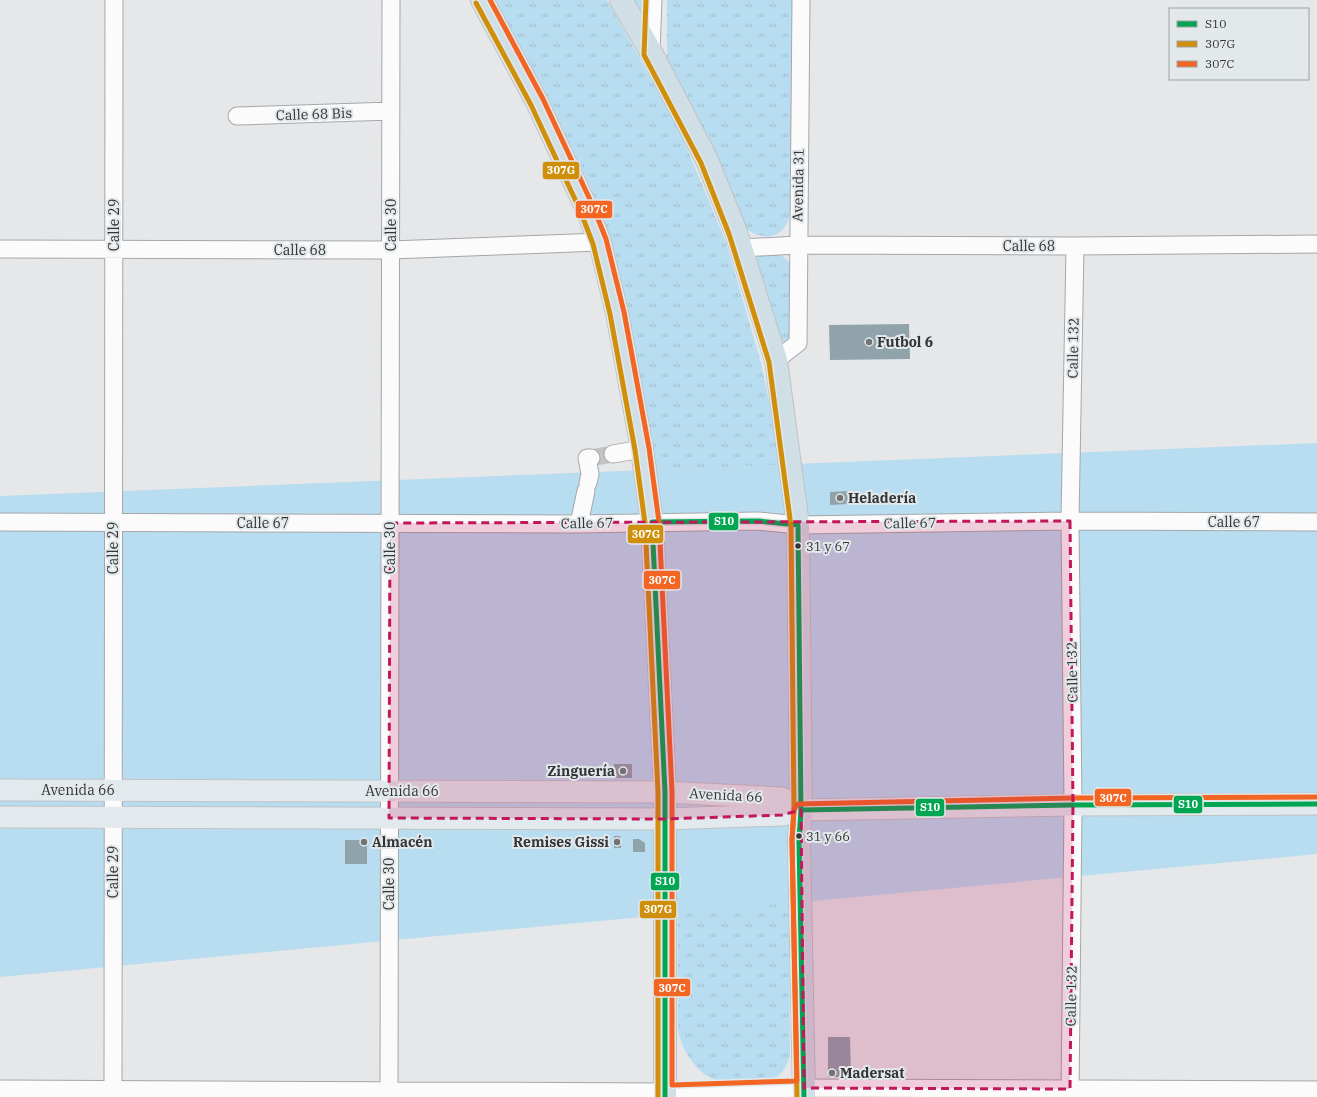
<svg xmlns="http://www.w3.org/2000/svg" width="1317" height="1097" font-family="'IBM Plex Serif',serif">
<defs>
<pattern id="grass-tufts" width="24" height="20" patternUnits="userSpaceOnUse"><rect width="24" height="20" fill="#b9ddf0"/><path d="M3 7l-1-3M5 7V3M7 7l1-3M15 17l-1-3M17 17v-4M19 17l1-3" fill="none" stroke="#a0bece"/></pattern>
</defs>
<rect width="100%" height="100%" fill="#e5e7e9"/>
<path fill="url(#grass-tufts)" d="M491,0H607L615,14L678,127L726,242L761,363L779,448L786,510L661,509L614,260Z
M633,0H650V7L643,11L639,10Z
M667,0H792L791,209C788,238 763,245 742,225L705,134L667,58Z
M760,254C774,254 784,252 791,266L790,336C788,341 786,342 780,341L755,264L756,258Z
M789,824L790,1056C782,1080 771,1082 747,1082C738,1083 728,1083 719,1081C698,1076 682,1051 678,1030L677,829Z"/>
<path fill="#b9ddf0" d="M1317,443V854L0,977V496Z"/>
<path fill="#90a2aa" d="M909,324L910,359L830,360L829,325Z
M849,491V504L830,505V492Z
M614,764H632V778H615Z
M614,836H620L621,848H614Z
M633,839H639L645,843V852H633Z
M345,840H367V864H345Z
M828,1037H850L851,1077H828Z"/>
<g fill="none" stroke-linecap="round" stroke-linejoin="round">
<path stroke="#c1c3c5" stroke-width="17" stroke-dasharray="17 8" stroke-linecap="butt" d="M591,458L613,454"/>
<defs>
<path id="minor" d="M651,52L653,0
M237,116L391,111
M741,248L798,245L1075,246L1317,244
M0,249L391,250L600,242
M776,360L798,343L801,0
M613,454L642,449
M588,483L590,474L587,458H591
M0,522L579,524L758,521L798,525L1070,521L1317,522
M579,524L586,491
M0,1089L665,1092L804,1088L1317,1090
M113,1097L114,0
M389,1097L391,0
M1070,1097L1073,805L1070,521L1075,246"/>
<path id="major" d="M0,790L665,792L782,798L801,810
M0,817L665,819L782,815L801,810L1073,805L1317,804"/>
<path id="highway" d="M482,0L537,102L586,207L600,242L617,313L642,449L652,522L665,792V1097
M621,0L651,52L707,160L736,232L776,360L798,525L801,810L799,840L804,1097"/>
</defs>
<use href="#minor" stroke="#a5a7a9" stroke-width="19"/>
<use href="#major" stroke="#c1c2c3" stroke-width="23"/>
<use href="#highway" stroke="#c1c2c3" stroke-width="24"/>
<use href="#minor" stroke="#fbfbfc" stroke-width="17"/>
<use href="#major" stroke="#e2eaee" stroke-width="21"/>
<use href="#highway" stroke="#d0dee5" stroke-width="22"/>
<defs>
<path id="bus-1" d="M801,810L1073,805L1317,804
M665,1097V792L652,522L758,521L798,525L801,810L799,840L804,1097"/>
<path id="bus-2" d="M646,0L644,55L701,163L729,234L769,362L791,526L794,810L792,840L797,1097
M476,3L531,105L580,210L593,244L610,314L635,450L645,523L658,792V1097"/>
<path id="bus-3" d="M490,0L543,99L592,204L606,239L624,312L649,448L659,522L672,792V1085L797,1081L792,840L794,809L798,804L1073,798L1317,797"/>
</defs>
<use href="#bus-1" stroke="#e3e8eb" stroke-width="8"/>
<use href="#bus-2" stroke="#e3e8eb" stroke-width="8"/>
<use href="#bus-3" stroke="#e3e8eb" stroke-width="8"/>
<use href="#bus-1" stroke="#00a651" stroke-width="5"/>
<use href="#bus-2" stroke="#d08f0b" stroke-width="5"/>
<use href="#bus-3" stroke="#f26522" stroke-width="5"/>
</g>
<path fill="#c2185b" fill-opacity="0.2" stroke="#c2185b" stroke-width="3" stroke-dasharray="8 5" stroke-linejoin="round" d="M1070,521L1073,805L1070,1089L804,1088L801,810L782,815L665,819L389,818L390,523Z"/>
<g fill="#717375" stroke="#e3e8eb" stroke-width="1.5">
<circle cx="869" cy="342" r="4"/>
<circle cx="840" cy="498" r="4"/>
<circle cx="623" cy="771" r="4"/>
<circle cx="364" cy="842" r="4"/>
<circle cx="617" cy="842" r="4"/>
<circle cx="832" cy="1073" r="4"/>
</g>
<g fill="#333536" stroke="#e3e8eb" stroke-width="1.5">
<circle cx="798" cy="546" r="3.5"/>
<circle cx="799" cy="836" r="3.5"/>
</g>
<g text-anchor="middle" stroke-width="4" stroke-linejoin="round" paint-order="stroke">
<g font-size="13" fill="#333536" stroke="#e3e8eb" text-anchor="start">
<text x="806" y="551">31 y 67</text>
<text x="806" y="841">31 y 66</text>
</g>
<g font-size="14" fill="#333536" stroke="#e3e8eb">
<text transform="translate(314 114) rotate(-2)" y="5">Calle 68 Bis</text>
<text transform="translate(798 185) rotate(-89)" y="5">Avenida 31</text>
<text transform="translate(114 225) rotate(-90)" y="5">Calle 29</text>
<text transform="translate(391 225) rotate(-90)" y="5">Calle 30</text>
<text x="1029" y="251">Calle 68</text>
<text x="300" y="255">Calle 68</text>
<text transform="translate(1073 348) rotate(-89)" y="5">Calle 132</text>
<text x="1234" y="527">Calle 67</text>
<text x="263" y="528">Calle 67</text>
<text transform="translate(587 523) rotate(-1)" y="5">Calle 67</text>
<text transform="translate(910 523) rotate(-1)" y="5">Calle 67</text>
<text transform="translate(113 548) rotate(-90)" y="5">Calle 29</text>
<text transform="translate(390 548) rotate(-90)" y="5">Calle 30</text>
<text transform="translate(1072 672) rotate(-91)" y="5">Calle 132</text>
<text x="78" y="795">Avenida 66</text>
<text x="402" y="796">Avenida 66</text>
<text transform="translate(726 795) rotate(3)" y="5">Avenida 66</text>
<text transform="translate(113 872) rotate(-90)" y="5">Calle 29</text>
<text transform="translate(389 884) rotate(-90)" y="5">Calle 30</text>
<text transform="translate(1071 996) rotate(-89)" y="5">Calle 132</text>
</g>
<g font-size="14" font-weight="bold" fill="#333536" stroke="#e3e8eb" text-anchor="start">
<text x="877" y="347">Futbol 6</text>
<text x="848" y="503">Heladería</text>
<text x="615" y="776" text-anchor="end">Zinguería</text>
<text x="372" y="847">Almacén</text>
<text x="609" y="847" text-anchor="end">Remises Gissi</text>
<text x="840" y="1078">Madersat</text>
</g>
</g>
<g stroke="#e3e8eb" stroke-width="1.5">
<rect x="542" y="161" width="38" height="19" rx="4" fill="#d08f0b"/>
<rect x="575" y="200" width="38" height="19" rx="4" fill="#f26522"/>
<rect x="708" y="512" width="31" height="19" rx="4" fill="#00a651"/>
<rect x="627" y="524" width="37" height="20" rx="4" fill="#d08f0b"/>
<rect x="643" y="570" width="38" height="20" rx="4" fill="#f26522"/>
<rect x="1094" y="788" width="38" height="19" rx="4" fill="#f26522"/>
<rect x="1173" y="795" width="30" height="19" rx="4" fill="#00a651"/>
<rect x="915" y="798" width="30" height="19" rx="4" fill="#00a651"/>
<rect x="650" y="872" width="30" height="19" rx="4" fill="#00a651"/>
<rect x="639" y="900" width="38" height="19" rx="4" fill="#d08f0b"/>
<rect x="653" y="978" width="38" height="19" rx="4" fill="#f26522"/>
</g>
<g font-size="11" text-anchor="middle" font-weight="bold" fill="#fff">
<text x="561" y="174">307G</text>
<text x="594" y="213">307C</text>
<text x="724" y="525">S10</text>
<text x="646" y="538">307G</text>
<text x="662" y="584">307C</text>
<text x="1113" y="802">307C</text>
<text x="1188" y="808">S10</text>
<text x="930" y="811">S10</text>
<text x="665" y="885">S10</text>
<text x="658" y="913">307G</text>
<text x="672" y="992">307C</text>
</g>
<rect x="1169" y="8" width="140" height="72" fill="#e3e8eb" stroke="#9da0a3"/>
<rect x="1177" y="21" width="20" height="6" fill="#00a651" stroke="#9da0a3"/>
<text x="1205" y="28" font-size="12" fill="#333536">S10</text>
<rect x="1177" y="41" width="20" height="6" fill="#d08f0b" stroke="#9da0a3"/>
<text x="1205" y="48" font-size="12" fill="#333536">307G</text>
<rect x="1177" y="61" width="20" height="6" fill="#f26522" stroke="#9da0a3"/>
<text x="1205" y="68" font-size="12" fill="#333536">307C</text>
</svg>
